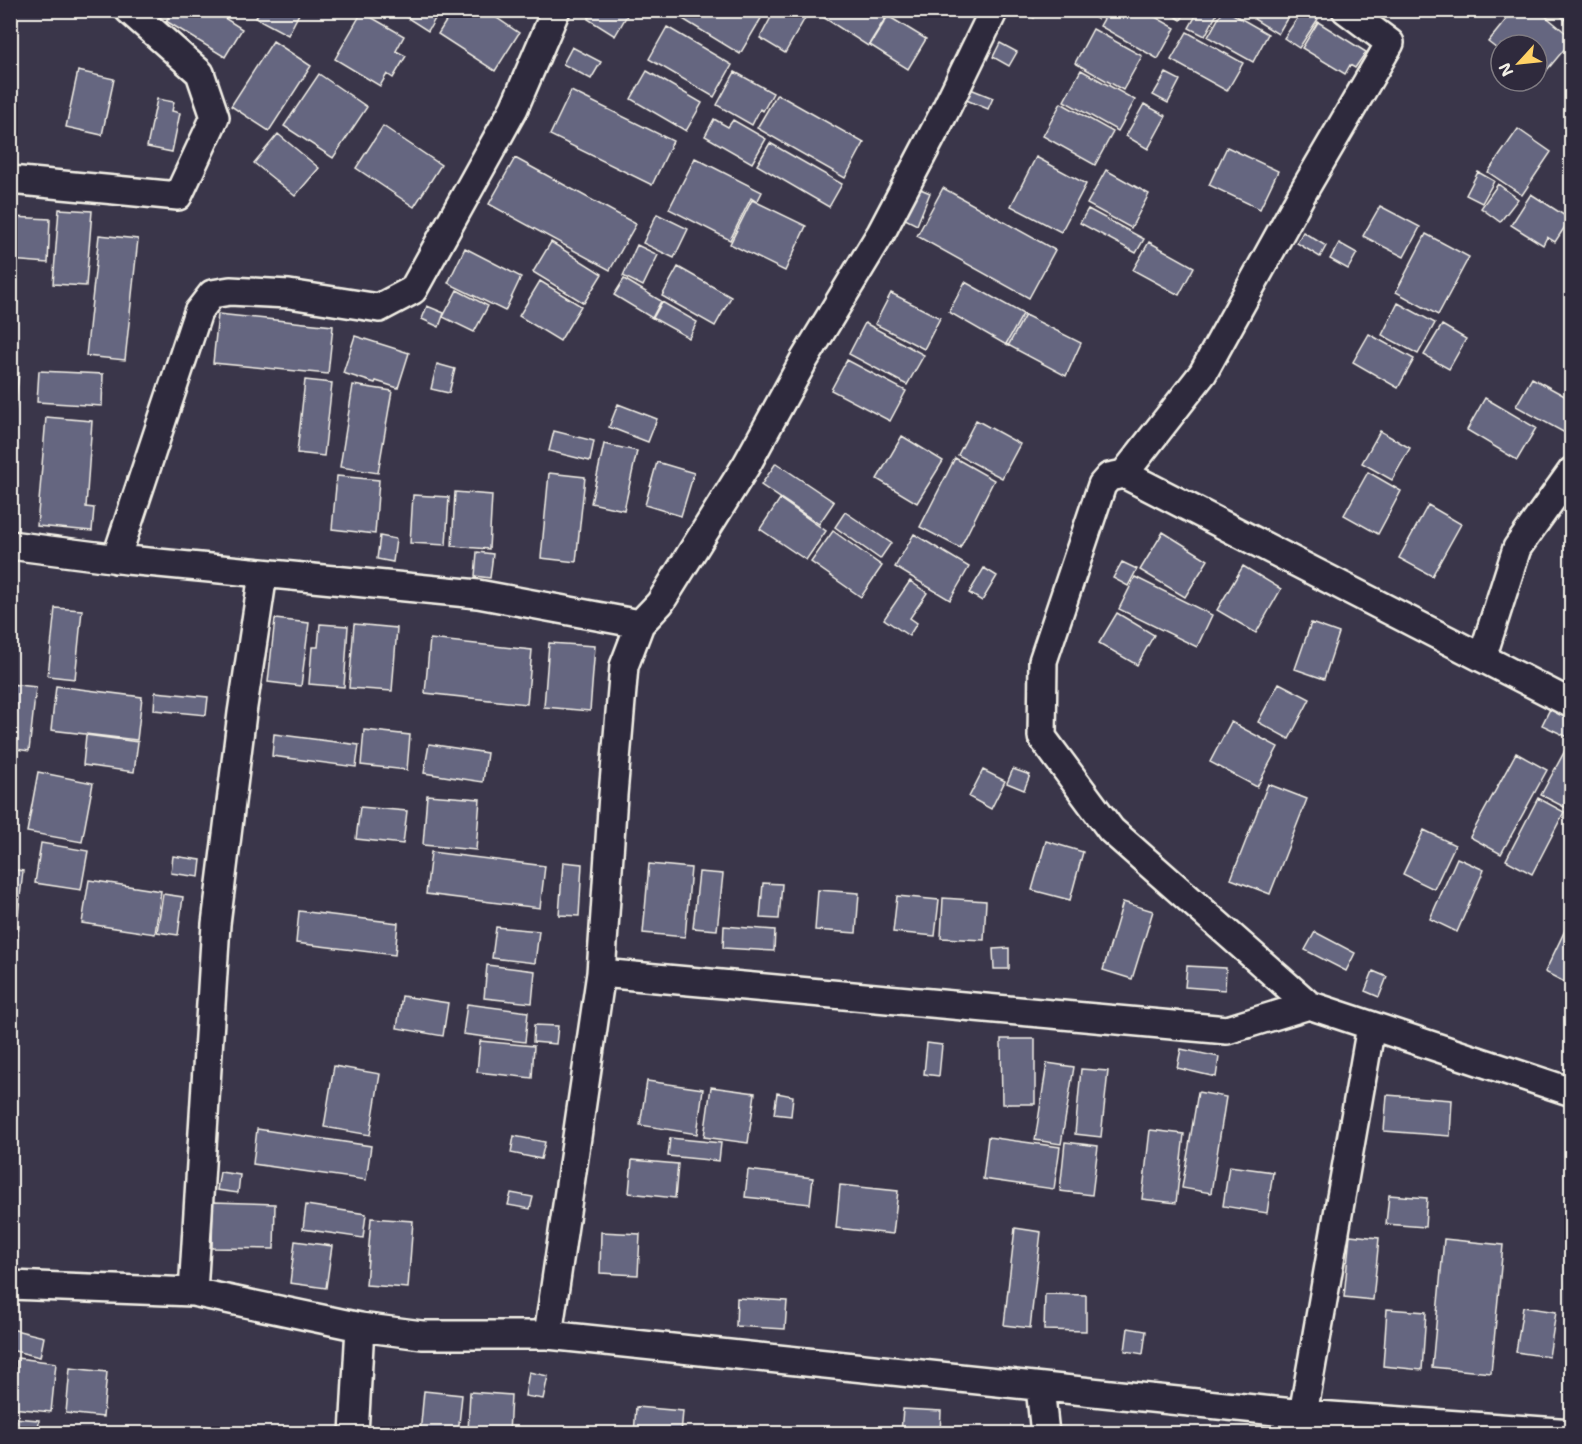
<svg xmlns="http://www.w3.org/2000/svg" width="1582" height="1444" font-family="'Shantell Sans',sans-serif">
<rect width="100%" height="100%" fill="#3a364a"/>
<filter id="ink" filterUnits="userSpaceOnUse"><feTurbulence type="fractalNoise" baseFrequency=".0167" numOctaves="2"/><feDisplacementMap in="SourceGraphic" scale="12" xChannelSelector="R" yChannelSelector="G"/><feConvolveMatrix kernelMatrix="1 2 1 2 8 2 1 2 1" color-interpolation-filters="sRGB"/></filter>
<g filter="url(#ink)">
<path fill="#656680" stroke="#f4f1e8" stroke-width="1.5" d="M173,10H212L242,29L225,57L166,21Z
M260,10H301L288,35L256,18Z
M395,10H440L428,31Z
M453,10H485L519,33L495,71L438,34Z
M593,10H630L615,36L588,19Z
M668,10H766L740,54Z
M775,10H793L805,18L785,53L760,38Z
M812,10H882L888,14L868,46Z
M1022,10H1038L1034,18L1021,12Z
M1081,10H1102L1097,19Z
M1109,10H1143L1175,28L1158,59L1100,26Z
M1164,10H1187L1181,20Z
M1199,10H1219L1205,36L1189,28Z
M1223,10H1226L1268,34L1253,62L1208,37Z
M1259,10H1292L1278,34L1254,19Z
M1303,10L1318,19L1299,48L1284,38Z
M1514,10H1538L1572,38V40L1542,76L1537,72V45H1501V52L1488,42Z
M1553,10H1572V25Z
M362,12L404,36L396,51L406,56L393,78L387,74L380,86L335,59Z
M888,16L926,39L908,69L870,45Z
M1318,22L1366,52L1355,68L1350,65L1345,74L1302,48Z
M667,27L732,65L714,97L649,59Z
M1093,29L1142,56L1123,90L1075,63Z
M1187,32L1243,63L1227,91L1171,60Z
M273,41L311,66L269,131L231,106Z
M1000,43L1017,52L1009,66L993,57Z
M572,47L601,62L591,79L563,64Z
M1081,70L1135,100L1118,131L1064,101Z
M78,71L114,79L102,135L66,127Z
M647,71L702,103L686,131L631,99Z
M735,72L773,93L763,111L760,109L752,125L717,105Z
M1166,73L1180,80L1168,103L1153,95Z
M319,74L367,107L333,158L284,126Z
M968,88L993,98L988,109L964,99Z
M571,91L673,141L652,185L550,135Z
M777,94L864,143L845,178L757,128Z
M157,99L174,102L172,111L180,113L172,152L147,147Z
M1061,103L1113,132L1095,165L1043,136Z
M1144,104L1166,116L1148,149L1126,136Z
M714,119L728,127L733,120L766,139L752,163L705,136Z
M383,126L441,165L414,207L356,168Z
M1518,129L1551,152L1522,195L1488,172Z
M278,134L319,168L295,196L254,163Z
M770,143L842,184L829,207L757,165Z
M1227,147L1278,171L1260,209L1209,185Z
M1036,157L1086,184L1061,232L1011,206Z
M515,158L636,224L610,270L489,204Z
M695,158L762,192L757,202L751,198L730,240L669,209Z
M1106,170L1149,194L1131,228L1087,204Z
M1478,172L1494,181L1482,203L1466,195Z
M1498,184L1518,199L1500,222L1481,208Z
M918,188L930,193L917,225L905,219Z
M943,188L1055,250L1029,298L917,236Z
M1531,194L1570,219L1555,242L1547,237L1543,245L1511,225Z
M752,200L806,226L785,271L730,244Z
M1380,206L1420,227L1404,257L1363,236Z
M59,209L92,211L86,286L53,284Z
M1088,209L1144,239L1136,253L1080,223Z
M657,214L688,229L674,258L643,243Z
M12,217L50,219L48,263L10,260Z
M1303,232L1326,246L1320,257L1297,243Z
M1426,234L1469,257L1438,315L1396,292Z
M99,235L138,239L125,360L86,356Z
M551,242L602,274L584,303L533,272Z
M1149,242L1194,267L1179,295L1133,270Z
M1339,243L1357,253L1348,269L1330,259Z
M637,245L658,255L643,286L623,276Z
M465,248L521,277L505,311L448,283Z
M678,267L731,297L715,326L662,296Z
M624,279L661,301L652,318L614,295Z
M540,281L581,306L560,341L519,316Z
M965,282L1025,315L1008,346L949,312Z
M457,290L488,306L474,332L443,317Z
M891,293L940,318L924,349L875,324Z
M662,302L697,322L689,338L653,318Z
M1398,303L1435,323L1418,354L1382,335Z
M427,306L444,313L439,327L422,319Z
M218,314L333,326L328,374L213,363Z
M1023,314L1081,343L1066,376L1006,344Z
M865,323L924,355L907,385L849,354Z
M1442,325L1466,339L1449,369L1424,355Z
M1369,334L1414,359L1398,388L1353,362Z
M355,336L409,353L398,388L376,381L375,383L343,373Z
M847,360L906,391L890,421L831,390Z
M437,364L455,369L449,393L431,389Z
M39,371L103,374L102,406L37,402Z
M10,372L19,373L11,437H10Z
M1532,378L1572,400V420L1565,433L1516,406Z
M305,380L332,383L324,456L297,453Z
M353,385L392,391L378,473L340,467Z
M1485,398L1536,428L1517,460L1467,430Z
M618,404L657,419L648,442L609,427Z
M46,417L92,421L86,507L94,508L92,531L37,526Z
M976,420L1020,444L1002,478L958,455Z
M554,431L594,441L590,461L549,451Z
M1380,431L1410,448L1392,480L1362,463Z
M902,436L943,461L917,503L877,479Z
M604,444L637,451L624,510L591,503Z
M955,458L994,480L960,548L920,527Z
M657,462L694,473L681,516L645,505Z
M776,463L834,502L819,524L761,485Z
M1368,472L1401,491L1378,534L1344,515Z
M549,473L585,477L576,562L541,558Z
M337,476L379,480L375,534L332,529Z
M455,492L492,495L489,549L452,546Z
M413,495L449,497L446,545L410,543Z
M780,499L826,531L806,560L760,529Z
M1428,505L1461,524L1432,576L1399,558Z
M845,512L891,543L880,559L835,527Z
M833,531L882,566L861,597L811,562Z
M1163,532L1208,560L1185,597L1140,570Z
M914,534L969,567L950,600L895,567Z
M380,536L396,539L393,562L377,559Z
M477,552L493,554L490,578L475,576Z
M1122,562L1137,569L1128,586L1113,578Z
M1243,566L1281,589L1256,633L1217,610Z
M984,568L997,576L982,601L969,593Z
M1135,577L1212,615L1197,647L1119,609Z
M910,581L927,593L910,618L917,623L909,636L884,619Z
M55,608L82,610L75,679L48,676Z
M1117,613L1154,635L1137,665L1099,643Z
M275,619L309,623L301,686L268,682Z
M1311,623L1339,633L1324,679L1295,669Z
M320,624L348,626L344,687L309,684L312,647H318Z
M354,624L397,628L392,691L349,688Z
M430,639L532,650L527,704L425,693Z
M549,643L595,646L590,711L544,707Z
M1279,683L1310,699L1289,739L1258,722Z
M10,684L36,687L29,751L10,748Z
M56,686L142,697L137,740L51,730Z
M155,692L208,697L206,715L154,710Z
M1552,705L1572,714V739L1542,725Z
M1231,722L1278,747L1257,787L1210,762Z
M364,730L410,735L407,770L361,765Z
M274,734L359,745L356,767L272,756Z
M86,735L138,742L134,772L83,765Z
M429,744L487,753L483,782L424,773Z
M1568,745L1572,747V807L1570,810L1541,795Z
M1516,753L1547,770L1501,854L1470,837Z
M1013,769L1030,775L1024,790L1007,783Z
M983,770L1005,781L991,809L969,797Z
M38,772L93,783L82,842L27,832Z
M1268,784L1307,799L1270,894L1231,879Z
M427,795L480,799L476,850L423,845Z
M1538,798L1564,812L1532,874L1506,860Z
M360,807L407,811L403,844L356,839Z
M1424,830L1455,845L1434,889L1403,874Z
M1046,841L1083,852L1070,900L1032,890Z
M41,843L88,851L81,890L35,883Z
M431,852L545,866L540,908L426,894Z
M173,856L201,860L199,877L171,873Z
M1457,858L1484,870L1457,932L1430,919Z
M563,862L582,864L579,916L559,915Z
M649,864L691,868L685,937L643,933Z
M10,869L23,871L18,915L10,914Z
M699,872L723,874L717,930L693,928Z
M89,880L161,891L155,934L82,923Z
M763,883L782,884L779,919L760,918Z
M818,890L859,893L856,933L815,930Z
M163,894L183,897L178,935L157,932Z
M897,896L939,900L935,936L893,932Z
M943,898L986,901L984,940L941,938Z
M1123,902L1153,911L1132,979L1103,970Z
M299,911L398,923L395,955L296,943Z
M1569,922L1572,923V986L1545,972Z
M10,924L19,925L14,971L10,970Z
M724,926L775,930L774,951L723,948Z
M496,927L539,931L535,963L492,958Z
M1315,932L1355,953L1346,971L1305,950Z
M1009,948V969H994L993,949Z
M487,965L535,971L532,1003L484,998Z
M1187,966L1226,968L1225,990L1185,987Z
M1373,971L1387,977L1379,997L1365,991Z
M402,996L448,1003L443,1036L397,1028Z
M467,1004L528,1012L525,1042L463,1034Z
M534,1025L558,1026L556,1044L533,1042Z
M1001,1039H1035V1104H1002Z
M480,1041L534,1046L532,1078L477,1072Z
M927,1043L942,1045L939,1076L924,1074Z
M1181,1049L1219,1057L1216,1077L1177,1068Z
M1047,1063L1074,1067L1061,1144L1035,1140Z
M334,1066L380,1074L370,1135L324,1127Z
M1081,1069L1108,1071L1101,1137L1075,1134Z
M647,1081L703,1089L697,1134L640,1125Z
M711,1087L755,1093L748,1143L704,1137Z
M1198,1092L1226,1097L1211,1193L1182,1188Z
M777,1093L793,1096L791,1116L774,1114Z
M1387,1095L1452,1100L1450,1136L1384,1131Z
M257,1129L371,1146L366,1180L253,1164Z
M1150,1130L1184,1134L1176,1203L1142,1199Z
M514,1136L545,1142L541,1159L511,1153Z
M988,1137L1060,1147L1054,1189L983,1179Z
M670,1138L721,1143L719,1161L668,1156Z
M1065,1142L1098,1146L1092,1195L1060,1191Z
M632,1160L678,1164L675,1198L629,1193Z
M1229,1166L1273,1172L1267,1213L1223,1206Z
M748,1170L813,1178L810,1204L745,1197Z
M220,1172L240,1175L238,1193L217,1190Z
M840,1185L898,1191L893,1234L836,1228Z
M511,1193L533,1197L530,1209L508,1205Z
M1389,1195L1427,1198L1425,1227L1386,1224Z
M213,1202L275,1204L274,1249L212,1248Z
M306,1205L366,1214L363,1238L303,1229Z
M371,1218L413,1221L408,1288L366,1285Z
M1015,1228L1041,1232L1030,1328L1004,1325Z
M601,1232L640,1234L638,1275L600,1273Z
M1350,1235L1379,1238L1373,1300L1344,1297Z
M1444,1239L1503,1245L1491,1373L1432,1367Z
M295,1241L332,1246L326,1288L290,1283Z
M1045,1294L1086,1295V1331L1044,1330Z
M737,1298L787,1301L785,1329L736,1326Z
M1523,1307L1556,1312L1549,1357L1516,1352Z
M1387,1309L1426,1312L1422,1370L1383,1366Z
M1128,1328L1146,1331L1143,1354L1125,1351Z
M11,1329L44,1337L40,1357L10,1350Z
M17,1358L56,1363L51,1412L12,1408Z
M70,1368L107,1372L103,1417L66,1413Z
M529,1372L548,1376L543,1399L525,1396Z
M424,1391L462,1395L458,1434H420Z
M470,1392L511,1395L509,1434L468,1432Z
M636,1407L683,1411L681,1434H634Z
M903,1409L941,1411L940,1434L901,1432Z
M13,1418L39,1420L38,1434H12Z"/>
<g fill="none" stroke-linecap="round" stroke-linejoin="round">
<defs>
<path id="street" d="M10,180L178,196L215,117L200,73L129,10
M1124,474L1203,373L1303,192L1390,43L1346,10
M10,545L127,560L478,594L640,624
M116,559L198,312L212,294L230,291L289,294L379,308L413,290L514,108L556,10
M1482,658L1517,548L1572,471
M601,973L1227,1030L1309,1005L1572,1092
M1309,1005L1111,830L1042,737L1043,661L1102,485L1109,477L1124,474L1572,704
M10,1285L193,1292L360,1327L422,1335H548L1303,1414L1572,1433
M193,1292L216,924L242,713L263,574
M548,1335L601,973L613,795L624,666L640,624L660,603L747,464L804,360L881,233L944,113L994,10
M1040,1387L1045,1434
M1303,1414L1371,1026
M354,1434L360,1327"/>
</defs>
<use href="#street" stroke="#f4f1e8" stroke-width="32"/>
<use href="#street" stroke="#2f2a3d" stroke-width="27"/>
</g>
</g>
<rect width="1582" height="1444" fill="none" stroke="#2f2a3d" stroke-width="36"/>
<rect x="18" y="18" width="1546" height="1408" fill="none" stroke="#f4f1e8" stroke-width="2" filter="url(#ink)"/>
<g transform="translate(1519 63) rotate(243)"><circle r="28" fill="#2f2a3d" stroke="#7e7a81" stroke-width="1.5"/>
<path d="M0-4.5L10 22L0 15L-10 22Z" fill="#ffd166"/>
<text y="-9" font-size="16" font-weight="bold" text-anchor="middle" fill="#f4f1e8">N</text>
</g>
</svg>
